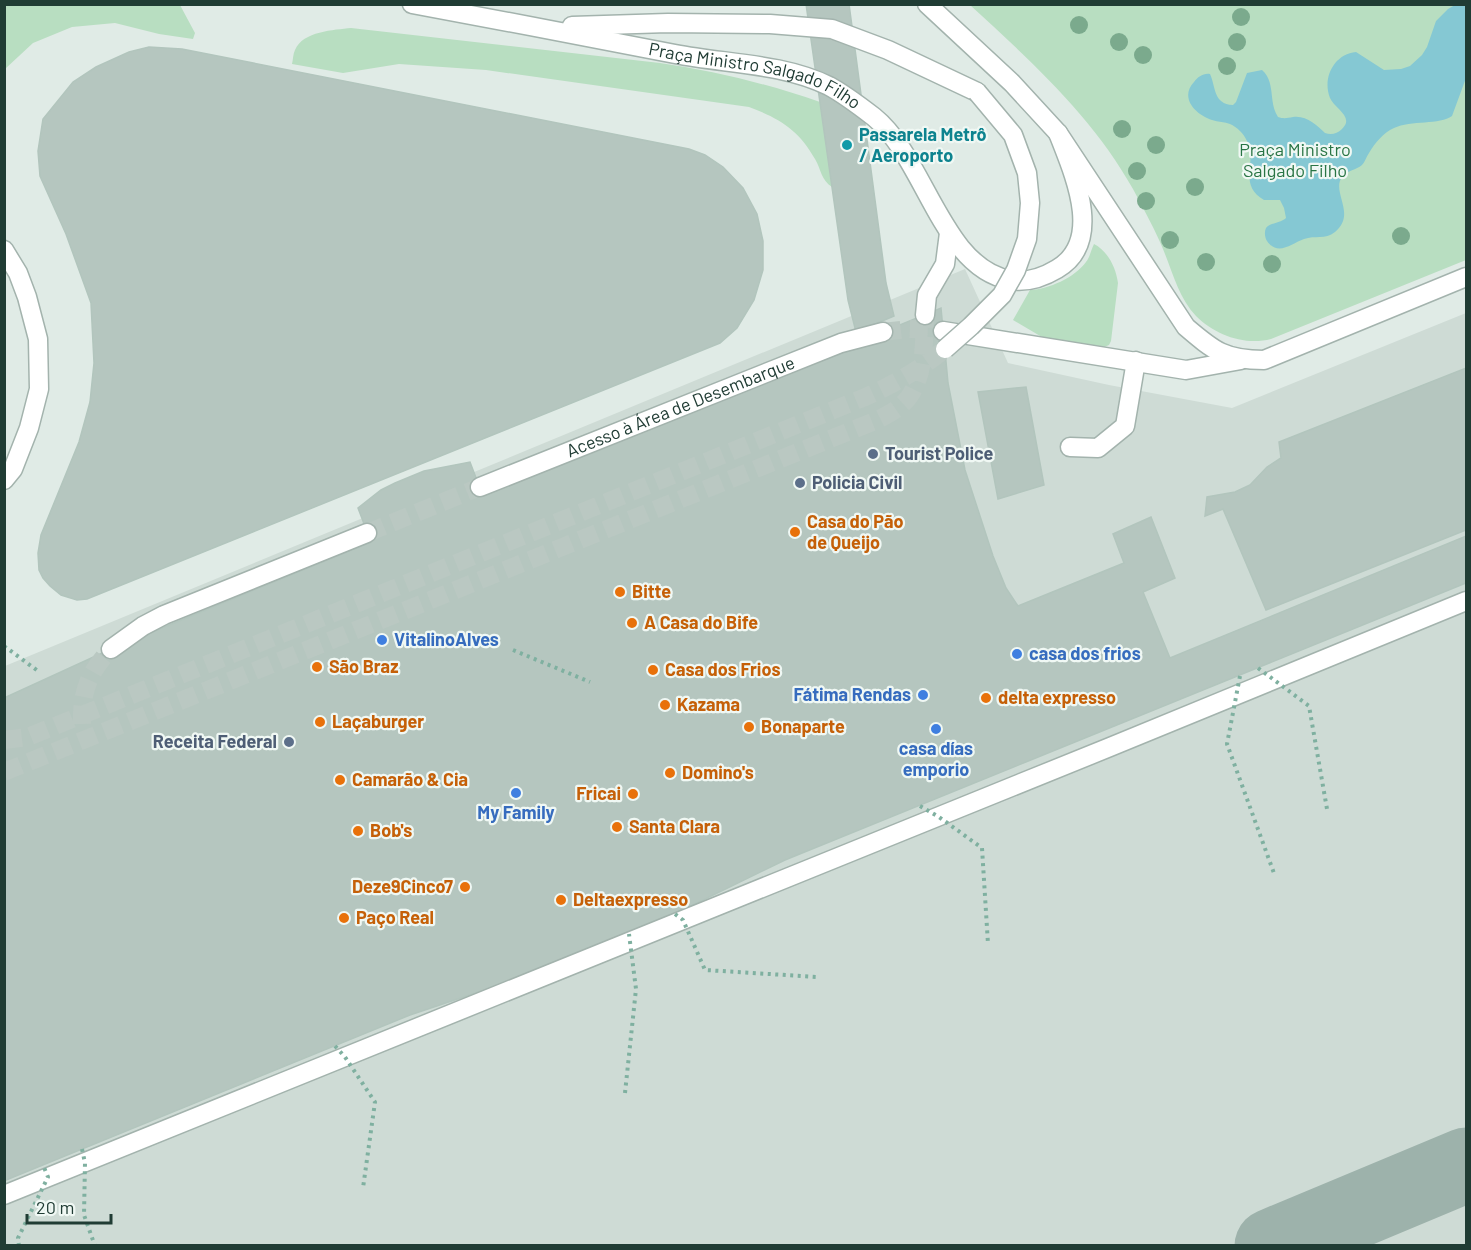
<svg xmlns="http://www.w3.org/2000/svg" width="1471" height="1250" font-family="Barlow,sans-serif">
<rect width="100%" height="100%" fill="#e0ebe6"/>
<path fill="#cedbd5" d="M965,269L1008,363L1109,385L1232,408L1466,313V1245L5,1246V666Z"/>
<path fill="#b8dec1" d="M5,4L180,5L195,33L193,39L159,34L115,23L72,27L33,43L5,69Z
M970,5H1466V260L1271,339C1245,346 1215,335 1196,316C1177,296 1171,266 1160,242C1152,224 1142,206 1133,189C1093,117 1030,60 970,5Z
M351,28L660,63C715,71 768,84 820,102L832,187C821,180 821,169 815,159C799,130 779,118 749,107L486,70L399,64L343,73L292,64C293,60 293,54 295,50C303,31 334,30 351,28Z
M1094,244C1108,251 1116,268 1118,283L1111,341L1109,345L1102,348L1047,340L1013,320L1030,290C1049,289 1074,278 1086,262C1090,257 1091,250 1094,244Z"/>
<path fill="#85c8d3" d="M1455,5H1466V78L1452,116C1440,125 1411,120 1394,128C1383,133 1375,143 1369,153C1366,157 1365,162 1362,165C1356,170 1348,170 1342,177C1331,192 1357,214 1335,232C1325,240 1315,235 1304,239C1292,243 1278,257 1267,241C1265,238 1264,232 1266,228C1269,223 1281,223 1286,218L1284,208L1280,200H1264C1237,184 1258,162 1247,141C1244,134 1237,127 1230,124C1225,122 1218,122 1212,120C1196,115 1179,98 1194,82C1198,77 1203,73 1210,74C1216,87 1213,104 1233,105L1236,102L1247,73L1262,70C1276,82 1268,102 1278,117C1284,119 1287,118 1293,117C1306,115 1317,125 1325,133C1331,135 1337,134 1342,129C1355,117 1334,108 1330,98C1322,78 1334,54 1356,52L1384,70L1401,69L1410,66L1422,55L1427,47L1436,21L1448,9Z"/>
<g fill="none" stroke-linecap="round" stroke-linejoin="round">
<path stroke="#9db2ab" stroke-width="75" d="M1272,1246L1466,1165"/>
</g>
<path fill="#b5c6bf" stroke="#b2c5bd" stroke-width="1.5" d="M806,4H849L886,283L894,316L856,332L848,300Z
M149,47L182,49L689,149L705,155L723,167L743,188L757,214L763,241V270L754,300L737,328L720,343L87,599L77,600L61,595L50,586L43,578L39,570L38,553L41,535L79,442L90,402L94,363L91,303L66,234L40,176L38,151L43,119L73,82L96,67L129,52Z
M941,308L948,383L965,470L993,556L1006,588L1018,606L1124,563L1113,534L1151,517L1175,578L1143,592L1170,658L1466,536V583L785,860L658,922L517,979L410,1015L4,1181V698L111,649L371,542L358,508L381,490L395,483L424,471L470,462L483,496Z
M1466,368V530L1266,610L1223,509L1205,516L1207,497L1235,492L1250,485L1267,467L1281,458L1279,442Z
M1026,387L1044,485L998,499L978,392Z"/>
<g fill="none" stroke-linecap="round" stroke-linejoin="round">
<path stroke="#bac8c2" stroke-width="18" stroke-dasharray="18 9" stroke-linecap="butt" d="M883,332L908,329L935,330
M367,533L480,487
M82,724C81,691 89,672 111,649
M4,740L28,737L863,398C893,385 919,370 945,349
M4,772L875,421C887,415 901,408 909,397C925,374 924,341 925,315"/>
<defs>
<g id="minor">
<path id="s1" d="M412,4C500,20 587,37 675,54C726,64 782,63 829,86C844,94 861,107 874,117C925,158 942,268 1010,280C1027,283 1042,278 1057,269C1105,241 1073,172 1058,133"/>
<path d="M927,4L1012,83L1058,133L1186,327C1214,351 1225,360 1264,360L1466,277"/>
<path d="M572,26L668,23L770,24L832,29L888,50L977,92"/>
<path d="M4,250L18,273L27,297L38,339L39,389L29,428L13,469L4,480"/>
<path d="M925,315L927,295L945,264L949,233"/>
<path d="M943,331L1186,370L1241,360"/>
<path d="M1070,447L1098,448L1125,426L1136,361"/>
<path id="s2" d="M480,487L841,343L883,332"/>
<path d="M111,649L143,626L164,615L367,533"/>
<path d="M4,1195L1110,747L1466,601"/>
</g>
</defs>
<use href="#minor" stroke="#a3b3ad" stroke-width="21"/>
<path stroke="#7fb0a0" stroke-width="4" stroke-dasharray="3 4.5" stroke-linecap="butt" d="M4,646L38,671
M513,650L590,682"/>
<use href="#minor" stroke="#fff" stroke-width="18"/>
<defs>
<path id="minor-bridge" d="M945,349L971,326L1002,295L1016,270L1027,239L1030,203L1027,173L1013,135L977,92"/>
</defs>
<use href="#minor-bridge" stroke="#a3b3ad" stroke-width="21" stroke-linecap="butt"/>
<path stroke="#7fb0a0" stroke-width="4" stroke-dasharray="3 4.5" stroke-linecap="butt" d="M1258,668L1309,706L1327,809
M1240,676L1227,744L1275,876
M920,806L939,817L982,848L988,944
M675,914L683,920L705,970L817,977
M335,1046L345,1057L375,1102L363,1188
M625,1093L636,989L629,934
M82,1149L85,1163L84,1215L95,1246
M19,1246L18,1238L48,1177L43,1165"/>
<use href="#minor-bridge" stroke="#fff" stroke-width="18"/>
</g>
<g fill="#7baa8d">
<circle cx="1241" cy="17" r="9"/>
<circle cx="1079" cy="25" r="9"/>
<circle cx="1119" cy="42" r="9"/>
<circle cx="1237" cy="42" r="9"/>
<circle cx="1143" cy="55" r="9"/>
<circle cx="1227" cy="66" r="9"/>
<circle cx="1122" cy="129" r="9"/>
<circle cx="1156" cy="145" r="9"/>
<circle cx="1137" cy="171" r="9"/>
<circle cx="1195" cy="187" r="9"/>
<circle cx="1146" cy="201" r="9"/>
<circle cx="1401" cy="236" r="9"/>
<circle cx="1170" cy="240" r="9"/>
<circle cx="1206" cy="262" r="9"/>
<circle cx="1272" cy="264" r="9"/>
</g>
<circle fill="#0f9aa8" stroke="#f0f8f4" stroke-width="2" cx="847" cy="145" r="6"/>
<g fill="#5c6f8a" stroke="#f0f8f4" stroke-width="2">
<circle cx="873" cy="454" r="6"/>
<circle cx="800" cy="483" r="6"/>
<circle cx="289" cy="742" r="6"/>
</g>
<g fill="#e8710a" stroke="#f0f8f4" stroke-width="2">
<circle cx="795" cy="532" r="6"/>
<circle cx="620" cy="592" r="6"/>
<circle cx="632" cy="623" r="6"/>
<circle cx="317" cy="667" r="6"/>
<circle cx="653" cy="670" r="6"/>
<circle cx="986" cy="698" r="6"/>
<circle cx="665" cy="705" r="6"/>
<circle cx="320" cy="722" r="6"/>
<circle cx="749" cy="727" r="6"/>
<circle cx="670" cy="773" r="6"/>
<circle cx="340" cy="780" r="6"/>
<circle cx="633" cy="794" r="6"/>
<circle cx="617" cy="827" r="6"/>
<circle cx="358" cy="831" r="6"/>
<circle cx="465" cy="887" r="6"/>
<circle cx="561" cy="900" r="6"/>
<circle cx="344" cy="918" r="6"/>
</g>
<g fill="#3f7fe0" stroke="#f0f8f4" stroke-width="2">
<circle cx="382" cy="640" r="6"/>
<circle cx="1017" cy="654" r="6"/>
<circle cx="923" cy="695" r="6"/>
<circle cx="936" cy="729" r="6"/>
<circle cx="516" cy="793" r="6"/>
</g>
<g text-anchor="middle" stroke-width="4.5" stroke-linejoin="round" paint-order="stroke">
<g font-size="18" fill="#203c34" stroke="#f0f8f4">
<text dy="6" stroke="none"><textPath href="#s1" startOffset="351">Praça Ministro Salgado Filho</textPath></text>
<text dy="6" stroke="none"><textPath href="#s2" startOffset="216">Acesso à Área de Desembarque</textPath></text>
</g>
<g font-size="18" font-weight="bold" fill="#0d838f" stroke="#f0f8f4" text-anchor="start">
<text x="859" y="141">Passarela Metrô<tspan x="859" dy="21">/ Aeroporto</tspan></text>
</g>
<g font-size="18" fill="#297545" stroke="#f0f8f4">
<text x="1295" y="156">Praça Ministro<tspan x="1295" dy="21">Salgado Filho</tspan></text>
</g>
<g font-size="18" font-weight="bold" fill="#4e5e75" stroke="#f0f8f4" text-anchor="start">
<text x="885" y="460">Tourist Police</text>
<text x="812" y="489">Policia Civil</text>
<text x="277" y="748" text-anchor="end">Receita Federal</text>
</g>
<g font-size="18" font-weight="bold" fill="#c56008" stroke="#f0f8f4" text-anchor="start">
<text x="807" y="528">Casa do Pão<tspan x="807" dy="21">de Queijo</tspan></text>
<text x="632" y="598">Bitte</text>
<text x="644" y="629">A Casa do Bife</text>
<text x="329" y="673">São Braz</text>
<text x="665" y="676">Casa dos Frios</text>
<text x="998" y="704">delta expresso</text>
<text x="677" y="711">Kazama</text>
<text x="332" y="728">Laçaburger</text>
<text x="761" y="733">Bonaparte</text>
<text x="682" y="779">Domino's</text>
<text x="352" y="786">Camarão &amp; Cia</text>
<text x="621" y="800" text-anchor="end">Fricai</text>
<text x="629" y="833">Santa Clara</text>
<text x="370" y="837">Bob's</text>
<text x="453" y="893" text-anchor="end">Deze9Cinco7</text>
<text x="573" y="906">Deltaexpresso</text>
<text x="356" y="924">Paço Real</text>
</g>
<g font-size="18" font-weight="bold" fill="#366cbe" stroke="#f0f8f4" text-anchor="start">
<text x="394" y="646">VitalinoAlves</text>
<text x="1029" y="660">casa dos frios</text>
<text x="911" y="701" text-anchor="end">Fátima Rendas</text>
<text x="936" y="755" text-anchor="middle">casa días<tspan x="936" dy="21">emporio</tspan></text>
<text x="516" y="819" text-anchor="middle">My Family</text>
</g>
</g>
<rect width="1471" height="1250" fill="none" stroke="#203c34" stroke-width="12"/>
<path d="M27 1214v9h84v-9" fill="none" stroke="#203c34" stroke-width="3"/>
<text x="36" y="1214" font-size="18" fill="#203c34" stroke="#f0f8f4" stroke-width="4.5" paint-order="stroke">20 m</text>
</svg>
